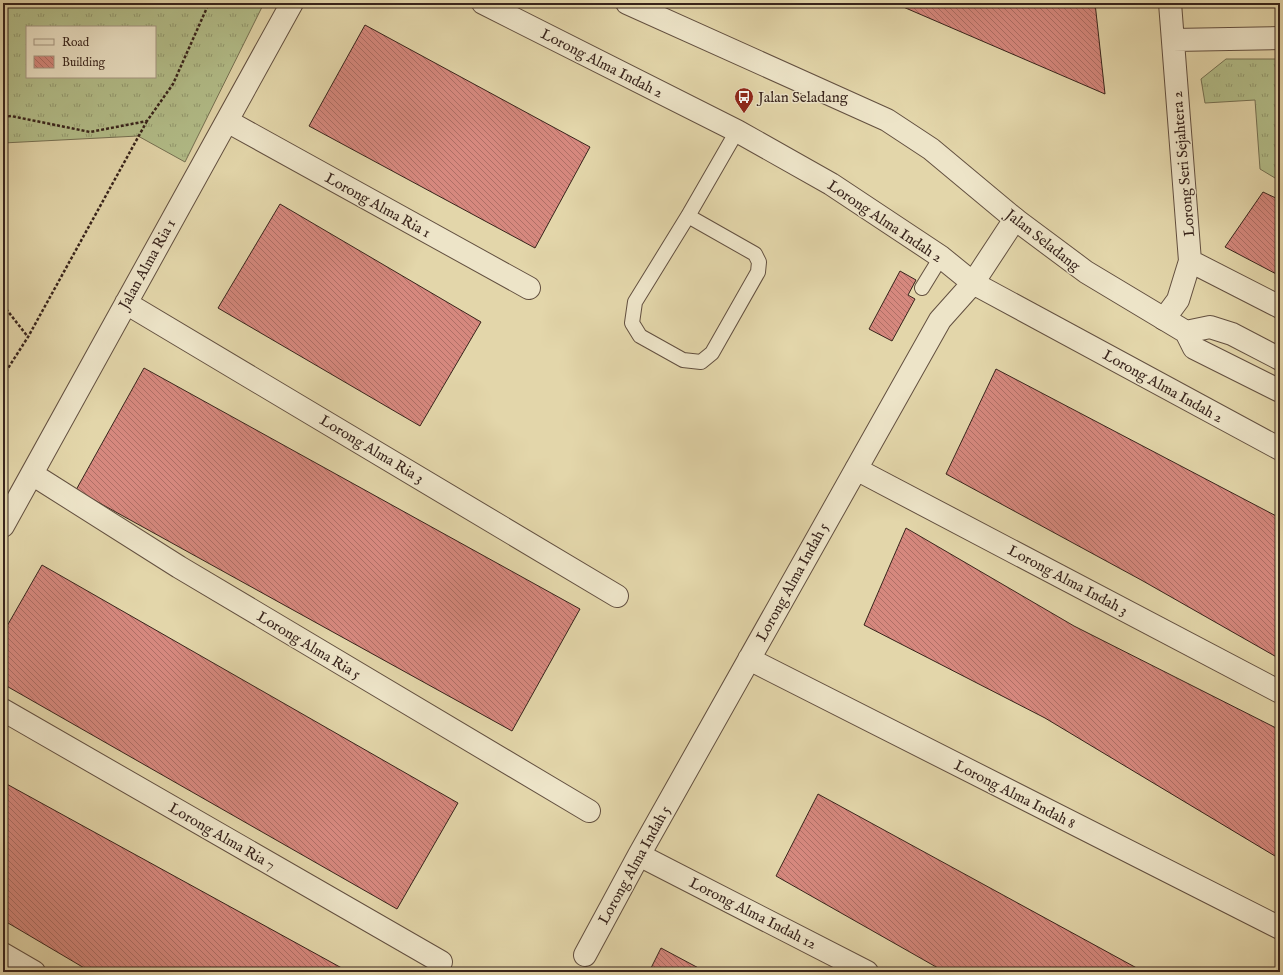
<svg xmlns="http://www.w3.org/2000/svg" width="1283" height="975" font-family="'IM FELL English',serif">
<defs>
<pattern id="grass-tufts" width="24" height="20" patternUnits="userSpaceOnUse"><rect width="24" height="20" fill="#b3be8a"/><path d="M3 7l-1-3M5 7V3M7 7l1-3M15 17l-1-3M17 17v-4M19 17l1-3" fill="none" stroke="#939a70"/></pattern>
<pattern id="building-back-hatch" width="6" height="6" patternUnits="userSpaceOnUse"><rect width="6" height="6" fill="#d6887e"/><path d="M-1 5l2 2M0 0l6 6M5-1l2 2" fill="none" stroke="#af6f66"/></pattern>
</defs>
<rect width="100%" height="100%" fill="#e3d6aa"/>
<filter id="stains"><feTurbulence type="fractalNoise" baseFrequency=".005" numOctaves="4"/><feColorMatrix values="0 0 0 0 .2 0 0 0 0 .09 0 0 0 0 .02 0 0 0 .5 -.17"/></filter>
<radialGradient id="worn" r=".72"><stop offset=".6" stop-color="#630" stop-opacity="0"/><stop offset="1" stop-color="#630" stop-opacity=".3"/></radialGradient>
<path fill="url(#grass-tufts)" stroke="#767153" fill-rule="evenodd" d="M3,3H264L185,162L138,136L3,143ZM27,27H155V77H27Z
M1226,59H1280V181L1260,169L1255,100L1205,103L1201,79Z"/>
<path fill="url(#building-back-hatch)" stroke="#38241c" d="M894,3H1095L1105,94Z
M1228,3H1280V7H1228Z
M365,25L590,147L535,248L309,126Z
M1263,192L1280,200V276L1225,247Z
M280,204L481,322L420,426L218,308Z
M900,271L916,280L908,295L915,299L892,341L869,329Z
M144,368L580,609L512,731L76,490Z
M996,369L1280,518V659L1143,581L946,474Z
M906,528L1074,626L1280,730V859L1045,718L864,625Z
M42,565L458,803L397,909L3,684V633Z
M3,782L349,972H91L3,920Z
M818,794L1144,972H945L776,876Z
M661,948L706,972H649Z"/>
<g fill="none" stroke-linecap="round" stroke-linejoin="round">
<defs>
<path id="service" d="M688,216L755,254L759,262L758,272L712,353L701,362L683,360L640,336L632,323L635,302L688,216L737,131
M922,288L941,257"/>
<path id="minor" d="M483,3L737,131L831,184L941,257L973,283L1280,449
M1173,40L1280,38
M227,121L529,288
M1190,261L1280,307
M126,303L617,596
M1164,319L1178,300L1190,261L1170,3
M856,469L1280,692
M32,474L179,567L589,811
M3,526L292,3
M749,659L1280,928
M3,710L441,962
M639,855L867,972
M3,954L34,972
M585,955L639,855L940,320L973,283L1015,219"/>
<path id="tertiary" d="M627,3L887,120L931,149L1015,219L1086,272L1186,332L1194,348L1280,391
M1186,332L1210,327L1232,334L1280,359"/>
</defs>
<use href="#service" stroke="#635040" stroke-width="16"/>
<use href="#minor" stroke="#635040" stroke-width="24"/>
<use href="#tertiary" stroke="#635040" stroke-width="24"/>
<path stroke="#38241c" stroke-width="2.5" stroke-dasharray="3 2" stroke-linecap="butt" d="M3,117L11,116L90,132L147,121L173,84L209,3
M3,305L28,337
M3,376L28,337L147,121"/>
<use href="#service" stroke="#ede4c8" stroke-width="14"/>
<use href="#minor" stroke="#ede4c8" stroke-width="22"/>
<use href="#tertiary" stroke="#ede4c8" stroke-width="22"/>
</g>
<defs>
<symbol id="bus-pin" viewBox="-11 -11 22 30"><path d="M0 17L-7.5 6A9.5 9.5 0 1 1 7.5 6Z" fill="#8f2418" stroke="#ede4c8"/><path d="M-5-6H5V4H4V6H2V4H-2V6H-4V4H-5ZM-3.5-4V0h7V-4ZM-3.5 1.2v1.5H-2V1.2ZM2 1.2v1.5H3.5V1.2Z" fill="#fff"/></symbol>
</defs>
<g fill-rule="evenodd">
<use href="#bus-pin" x="733" y="86" width="22" height="30"/>
</g>
<g text-anchor="middle" stroke-width="3" stroke-linejoin="round" paint-order="stroke">
<g font-size="15" fill="#38241c" stroke="#ede4c8">
<text transform="translate(602 63) rotate(27)" y="5">Lorong Alma Indah 2</text>
<text transform="translate(1183 164) rotate(-95)" y="5">Lorong Seri Sejahtera 2</text>
<text transform="translate(378 205) rotate(29)" y="5">Lorong Alma Ria 1</text>
<text transform="translate(885 221) rotate(34)" y="5">Lorong Alma Indah 2</text>
<text transform="translate(1043 240) rotate(38)" y="5">Jalan Seladang</text>
<text transform="translate(147 264) rotate(-61)" y="5">Jalan Alma Ria 1</text>
<text transform="translate(1163 386) rotate(29)" y="5">Lorong Alma Indah 2</text>
<text transform="translate(372 449) rotate(31)" y="5">Lorong Alma Ria 3</text>
<text transform="translate(1068 580) rotate(28)" y="5">Lorong Alma Indah 3</text>
<text transform="translate(792 582) rotate(-61)" y="5">Lorong Alma Indah 5</text>
<text transform="translate(309 645) rotate(31)" y="5">Lorong Alma Ria 5</text>
<text transform="translate(1015 794) rotate(27)" y="5">Lorong Alma Indah 8</text>
<text transform="translate(222 836) rotate(30)" y="5">Lorong Alma Ria 7</text>
<text transform="translate(634 865) rotate(-61)" y="5">Lorong Alma Indah 5</text>
<text transform="translate(753 913) rotate(27)" y="5">Lorong Alma Indah 12</text>
</g>
<g font-size="15" fill="#38241c" stroke="#ede4c8" text-anchor="start">
<text x="758" y="102">Jalan Seladang</text>
</g>
</g>
<rect width="1283" height="975" fill="none" stroke="#e3d6aa" stroke-width="16"/>
<rect x="4" y="4" width="1275" height="967" fill="none" stroke="#38241c" stroke-width="2"/>
<rect x="8" y="8" width="1267" height="959" fill="none" stroke="#38241c"/>
<rect x="26" y="26" width="130" height="52" fill="#ede4c8" stroke="#a59783"/>
<rect x="34" y="39" width="20" height="6" fill="#ede4c8" stroke="#a59783"/>
<text x="62" y="46" font-size="12" fill="#38241c">Road</text>
<rect x="34" y="56" width="20" height="12" fill="url(#building-back-hatch)" stroke="#a59783"/>
<text x="62" y="66" font-size="12" fill="#38241c">Building</text>
<rect width="100%" height="100%" filter="url(#stains)"/>
<rect width="100%" height="100%" fill="url(#worn)"/>
</svg>
